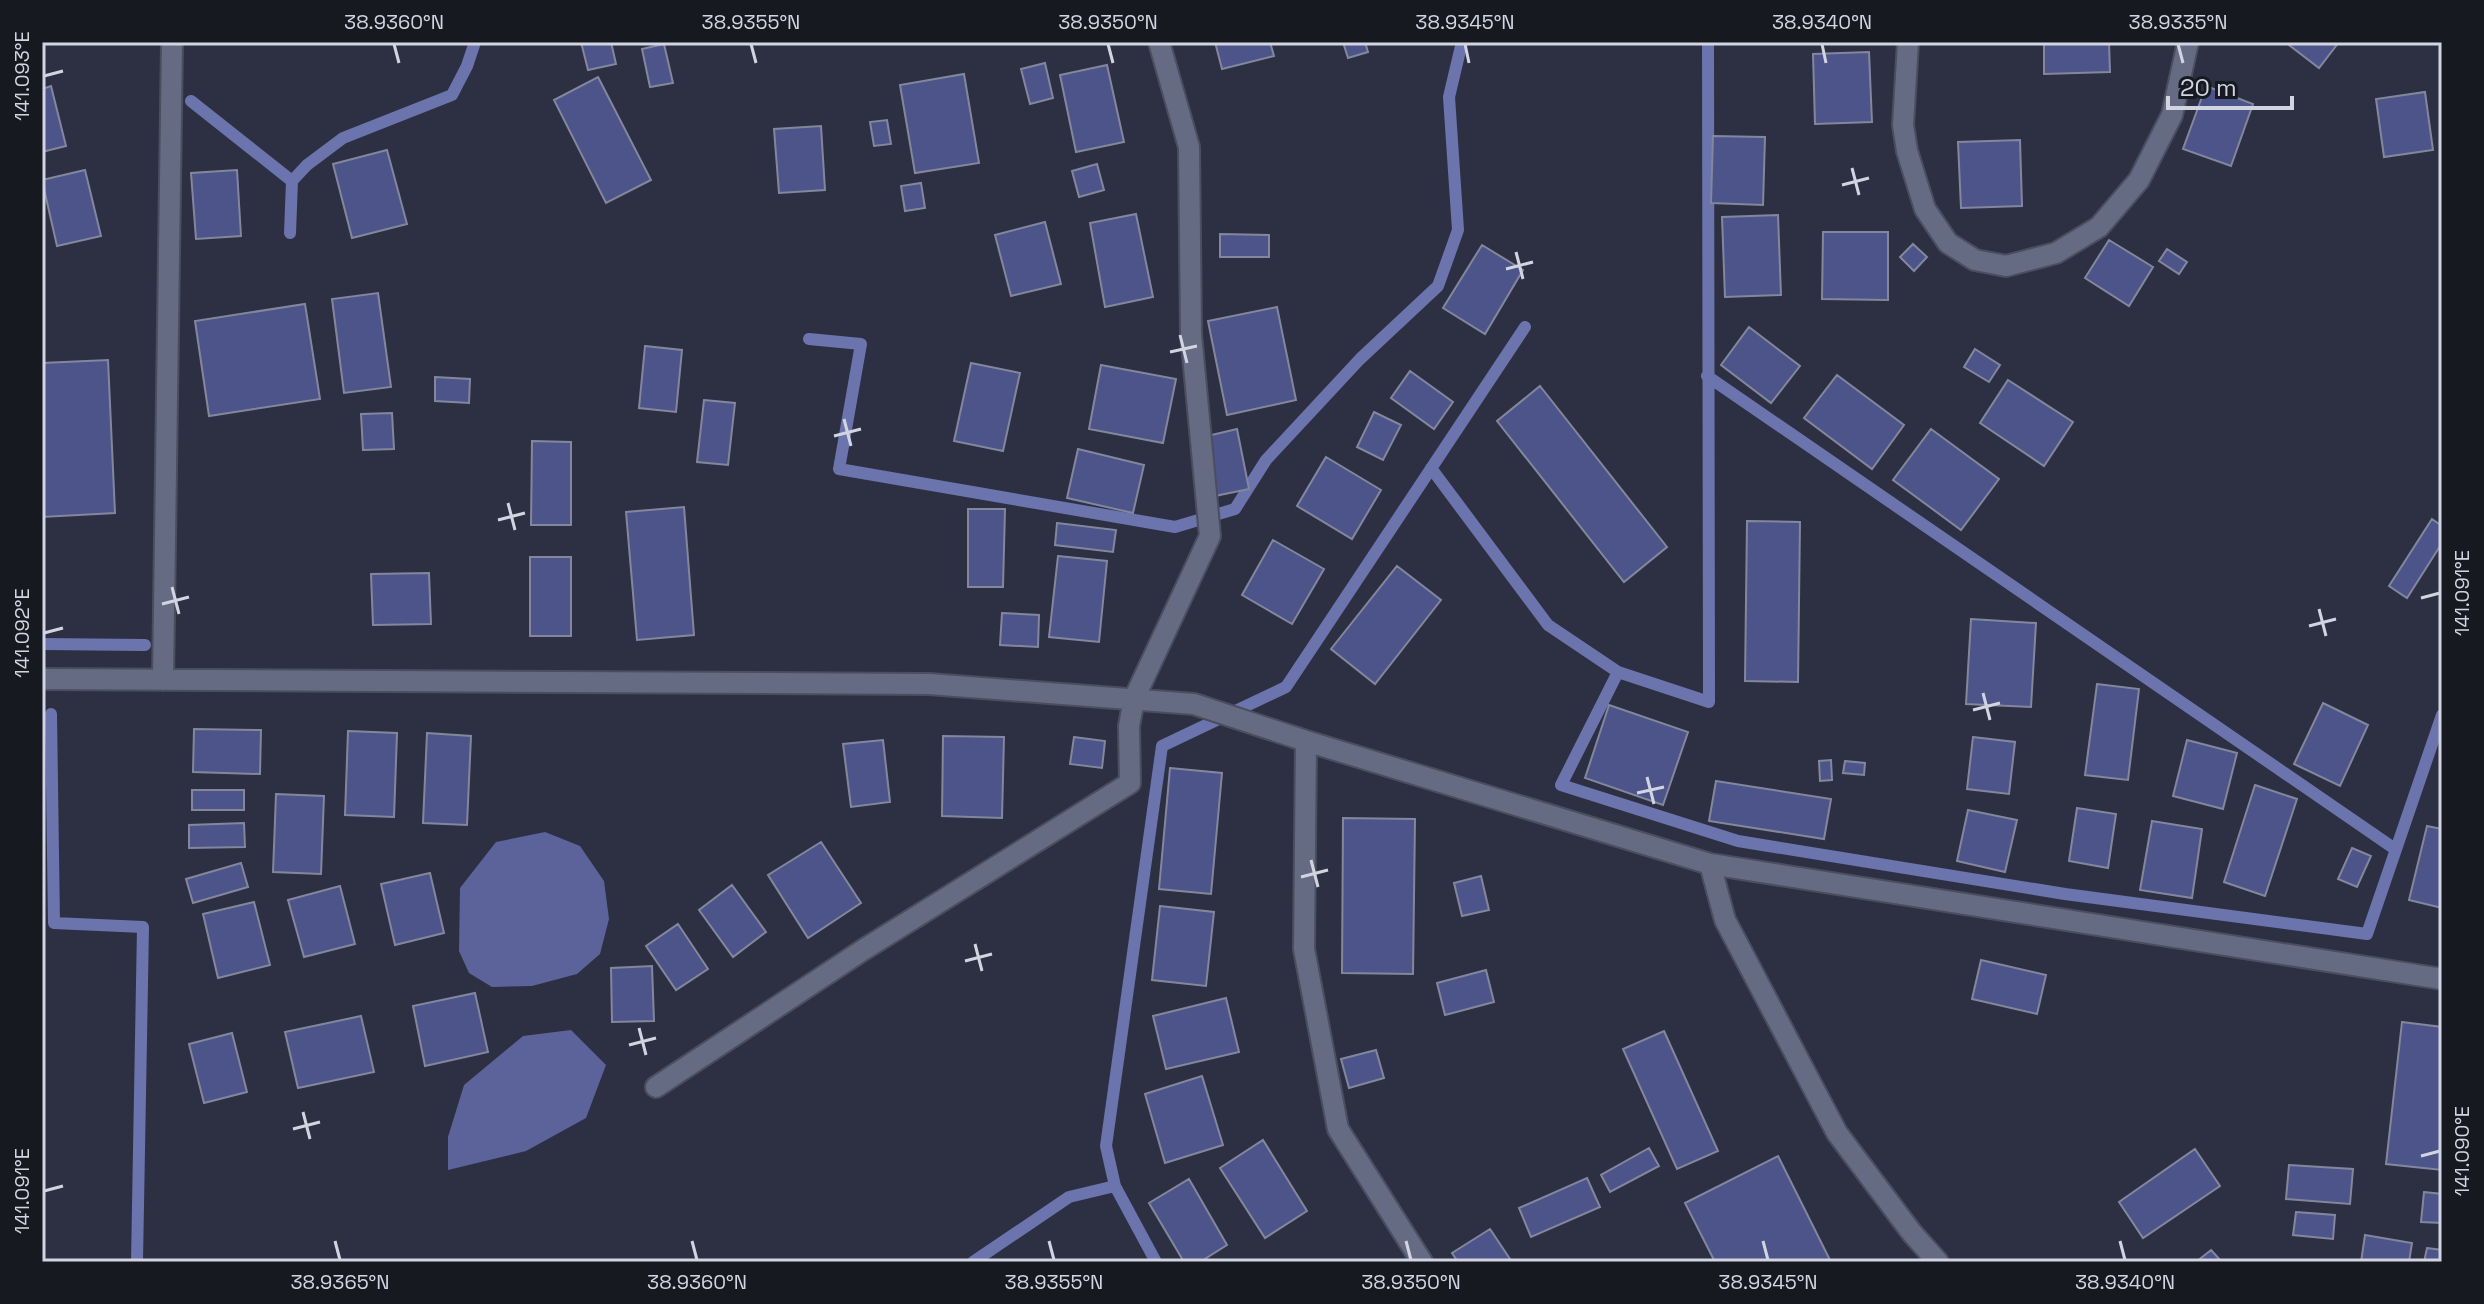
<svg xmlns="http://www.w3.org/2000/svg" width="2484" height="1304" font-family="'Space Grotesk',sans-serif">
<rect width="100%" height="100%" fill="#2d3042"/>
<path fill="#5b639a" d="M545,832L580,846L604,881L609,919L600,954L577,974L532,986L492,987L469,973L459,951L460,888L496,842Z
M571,1030L606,1065L586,1118L526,1151L448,1170V1137L464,1085L523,1036Z"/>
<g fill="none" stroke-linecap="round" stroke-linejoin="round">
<path stroke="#6b74ad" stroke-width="12" d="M1708,42L1709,702L1618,672L1561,785L1738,841L2065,894L2367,934L2442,715
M191,101L292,181
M290,233L292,181L307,165L343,138L452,95L467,66L475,42
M809,339L861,344L839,469L1175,527L1235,509L1266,460L1360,359L1438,286L1458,230L1449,97L1462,42
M1707,376L2395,849
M1431,468L1548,625L1618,672
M42,644L145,645
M51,714L54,923L143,927L137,1262
M973,1262L1069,1197L1115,1186
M1156,1262L1115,1186L1106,1146L1162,746L1286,687L1525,327"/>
</g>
<path fill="#4c5489" stroke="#83879d" stroke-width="2" d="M581,42H611L616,64L588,70Z
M1215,42H1270L1274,56L1222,69Z
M1343,42H1365L1368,52L1348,58Z
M2044,42H2109L2110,72L2044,74Z
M2285,42H2339L2319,68Z
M664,44L673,83L650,87L642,49Z
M1869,52L1872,122L1815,124L1813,54Z
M1045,63L1053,98L1030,104L1021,69Z
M1107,65L1124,142L1076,152L1060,75Z
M964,74L979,163L915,173L900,85Z
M598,77L651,180L606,203L554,100Z
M51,86L66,146L42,152V89Z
M2206,86L2253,104L2231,166L2183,149Z
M2425,92L2433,150L2384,157L2376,99Z
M887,120L891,144L874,146L870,122Z
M821,126L825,190L779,193L774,129Z
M1713,136L1765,137L1763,205L1711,203Z
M2020,140L2022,206L1961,208L1958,142Z
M387,150L407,224L352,238L333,164Z
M1097,164L1104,190L1079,197L1072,171Z
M85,170L101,236L57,246L42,180Z
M237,170L241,236L196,239L191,173Z
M921,183L925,208L905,211L901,186Z
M1136,214L1153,297L1105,307L1090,223Z
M1778,215L1781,295L1725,297L1722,217Z
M1045,222L1061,284L1011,296L995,235Z
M1823,232H1888V300L1822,299Z
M1220,234L1269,235V257H1220Z
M2109,240L2153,267L2129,306L2085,278Z
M1913,244L1927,257L1914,271L1900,257Z
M1482,245L1523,270L1485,334L1443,308Z
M2167,249L2187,262L2179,274L2159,261Z
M378,293L391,387L344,393L332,299Z
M305,304L320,399L209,416L195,321Z
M1277,307L1296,400L1227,415L1208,321Z
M1749,327L1800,366L1771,403L1721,365Z
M645,346L682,350L676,412L639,408Z
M1975,349L2000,365L1989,382L1964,367Z
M108,360L115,513L42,517V363Z
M971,363L1020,373L1003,451L954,441Z
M1101,365L1176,379L1163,443L1089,429Z
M1410,371L1453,402L1434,429L1391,398Z
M1837,375L1904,425L1872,469L1804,418Z
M435,377L470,379L469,403L435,401Z
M2008,380L2073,422L2044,466L1980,423Z
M1540,386L1667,547L1624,582L1497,421Z
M704,400L735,403L728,465L697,462Z
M1374,412L1401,425L1383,460L1357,447Z
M392,413L394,449L363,450L361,414Z
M1237,429L1249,489L1215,496L1203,437Z
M1931,429L1999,479L1961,530L1893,480Z
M532,441L571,442V525H531Z
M1078,449L1144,465L1133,513L1067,498Z
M1326,457L1381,490L1352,539L1297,506Z
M684,507L694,635L637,640L626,512Z
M968,509H1005L1003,587H968Z
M2432,519L2442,526V543L2407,598L2389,586Z
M1747,521L1800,522L1798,682L1745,681Z
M1057,523L1116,530L1113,552L1055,545Z
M1273,540L1324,569L1292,624L1242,595Z
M1058,556L1107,561L1099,642L1049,637Z
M530,557H571V636H530Z
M1397,566L1441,600L1375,684L1331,649Z
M429,573L431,624L373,625L371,574Z
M1002,613L1039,615L1038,647L1000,645Z
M1971,619L2036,623L2031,707L1966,704Z
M2097,684L2139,689L2128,780L2085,775Z
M2323,703L2368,725L2340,786L2294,764Z
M1609,705L1688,732L1663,805L1585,778Z
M194,729L261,730L260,774L193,772Z
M348,731L397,733L394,817L345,815Z
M427,733L471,736L467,825L423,823Z
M943,736L1004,737L1002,818L942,816Z
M1074,737L1105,741L1102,768L1070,764Z
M1973,737L2015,742L2009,794L1967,789Z
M883,740L890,802L851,807L843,744Z
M2187,740L2237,753L2223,809L2173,796Z
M1831,760L1832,780L1820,781L1819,761Z
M1845,761L1865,763L1864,775L1843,773Z
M1170,768L1222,773L1211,894L1159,889Z
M1716,781L1831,799L1824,839L1709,821Z
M2255,785L2297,799L2265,896L2224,882Z
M192,790H244V810H192Z
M276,794L324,796L321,874L273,872Z
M2077,808L2116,814L2108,868L2069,861Z
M1968,810L2017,820L2005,872L1957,861Z
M1343,818L1415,819L1413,974L1342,973Z
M2152,821L2202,829L2192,898L2140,890Z
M244,823L245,847L189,848V825Z
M2427,826L2442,829V908L2409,900Z
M821,842L861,903L808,938L768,875Z
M2352,848L2371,856L2357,887L2338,879Z
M241,863L248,887L193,903L186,879Z
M430,873L444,933L395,945L381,884Z
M1481,876L1489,910L1462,916L1454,883Z
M732,885L766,932L733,957L699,910Z
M340,886L355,944L304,957L288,900Z
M254,902L270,965L218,978L203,914Z
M1160,906L1214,912L1206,986L1152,980Z
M678,924L708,969L676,990L646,946Z
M1981,960L2046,975L2037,1014L1972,999Z
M652,966L654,1021L612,1022L611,968Z
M1486,970L1494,1002L1445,1015L1437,983Z
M475,993L488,1052L425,1066L413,1006Z
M1226,998L1239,1052L1166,1069L1153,1016Z
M361,1016L374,1072L298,1088L285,1032Z
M2402,1022L2442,1027V1170L2386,1164Z
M1664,1031L1718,1151L1677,1169L1623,1049Z
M232,1033L247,1092L204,1103L189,1044Z
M1376,1050L1384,1078L1349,1088L1341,1059Z
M1202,1076L1223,1145L1165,1163L1145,1094Z
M1263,1140L1307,1211L1265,1238L1220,1168Z
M1649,1148L1659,1166L1610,1192L1601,1175Z
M2195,1149L2220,1186L2143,1238L2119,1202Z
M1778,1156L1831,1262H1715L1685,1203Z
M2289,1165L2353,1169L2350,1204L2286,1199Z
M1587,1178L1600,1207L1531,1237L1519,1208Z
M1189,1179L1227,1245L1200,1262H1184L1149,1203Z
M2424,1192L2442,1194V1223L2421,1222Z
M2296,1212L2335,1215L2333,1239L2293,1235Z
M1490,1229L1512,1262H1458L1452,1253Z
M2365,1235L2412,1243L2409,1262H2361Z
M2427,1248L2442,1250V1262H2424Z
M2211,1250L2222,1262H2196Z"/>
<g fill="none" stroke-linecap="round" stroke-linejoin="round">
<defs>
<path id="minor" d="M1908,42L1903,125L1907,151L1925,209L1948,243L1975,260L2006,266L2056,253L2099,227L2139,180L2172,115L2188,42
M42,679L929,684L1194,704L1306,741L1710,864L2442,979
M163,680L172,42
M1306,741L1304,949L1338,1129L1422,1262
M1710,864L1725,920L1837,1133L1912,1233L1938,1262
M656,1087L863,950L1130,783L1129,726L1134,699L1210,536L1191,334L1189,147L1159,42"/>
</defs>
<use href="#minor" stroke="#4b4e5f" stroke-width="24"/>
<use href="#minor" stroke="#666b84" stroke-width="20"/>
</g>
<path fill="none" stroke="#d2d5e1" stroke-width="3" d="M394,44L399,63M751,44L756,63M1108,44L1113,63M1465,44L1469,63M1822,44L1826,63M2178,44L2183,63M44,76L63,71M1852,168L1859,195M1842,185L1869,178M1516,252L1523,279M1506,269L1533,262M1180,335L1187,363M1170,352L1197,346M844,419L851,446M834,436L861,429M508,503L515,530M498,520L525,513M172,587L179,614M2421,598L2440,593M162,604L189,597M2319,609L2326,636M2309,626L2336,619M44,633L63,628M1983,693L1990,720M1973,710L2000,703M1647,777L1654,804M1637,793L1664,787M1311,860L1318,887M1301,877L1328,870M975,944L982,971M965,961L992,954M639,1028L646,1055M629,1045L656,1038M303,1112L310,1139M293,1129L320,1122M2421,1156L2440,1151M44,1191L63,1186M335,1241L340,1260M692,1241L697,1260M1049,1241L1054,1260M1406,1241L1411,1260M1763,1241L1768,1260M2120,1241L2125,1260"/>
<rect width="2484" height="1304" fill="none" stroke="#171921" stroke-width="88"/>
<path d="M2168 96v12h124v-12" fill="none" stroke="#d2d5e1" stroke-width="4"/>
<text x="2180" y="96" font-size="24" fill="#d2d5e1" stroke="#171921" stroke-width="6" paint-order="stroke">20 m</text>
<rect x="44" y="44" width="2396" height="1216" fill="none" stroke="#d2d5e1" stroke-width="3"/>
<g font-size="20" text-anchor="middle" fill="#d2d5e1">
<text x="394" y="29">38.9360°N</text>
<text x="751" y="29">38.9355°N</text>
<text x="1108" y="29">38.9350°N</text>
<text x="1465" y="29">38.9345°N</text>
<text x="1822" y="29">38.9340°N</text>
<text x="2178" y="29">38.9335°N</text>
<text transform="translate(22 76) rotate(-90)" y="7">141.093°E</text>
<text transform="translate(2462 593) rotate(-90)" y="7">141.091°E</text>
<text transform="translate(22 633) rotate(-90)" y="7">141.092°E</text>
<text transform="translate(2462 1151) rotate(-90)" y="7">141.090°E</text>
<text transform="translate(22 1191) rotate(-90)" y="7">141.091°E</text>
<text x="340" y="1289">38.9365°N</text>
<text x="697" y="1289">38.9360°N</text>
<text x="1054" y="1289">38.9355°N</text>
<text x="1411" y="1289">38.9350°N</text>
<text x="1768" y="1289">38.9345°N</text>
<text x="2125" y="1289">38.9340°N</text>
</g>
</svg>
